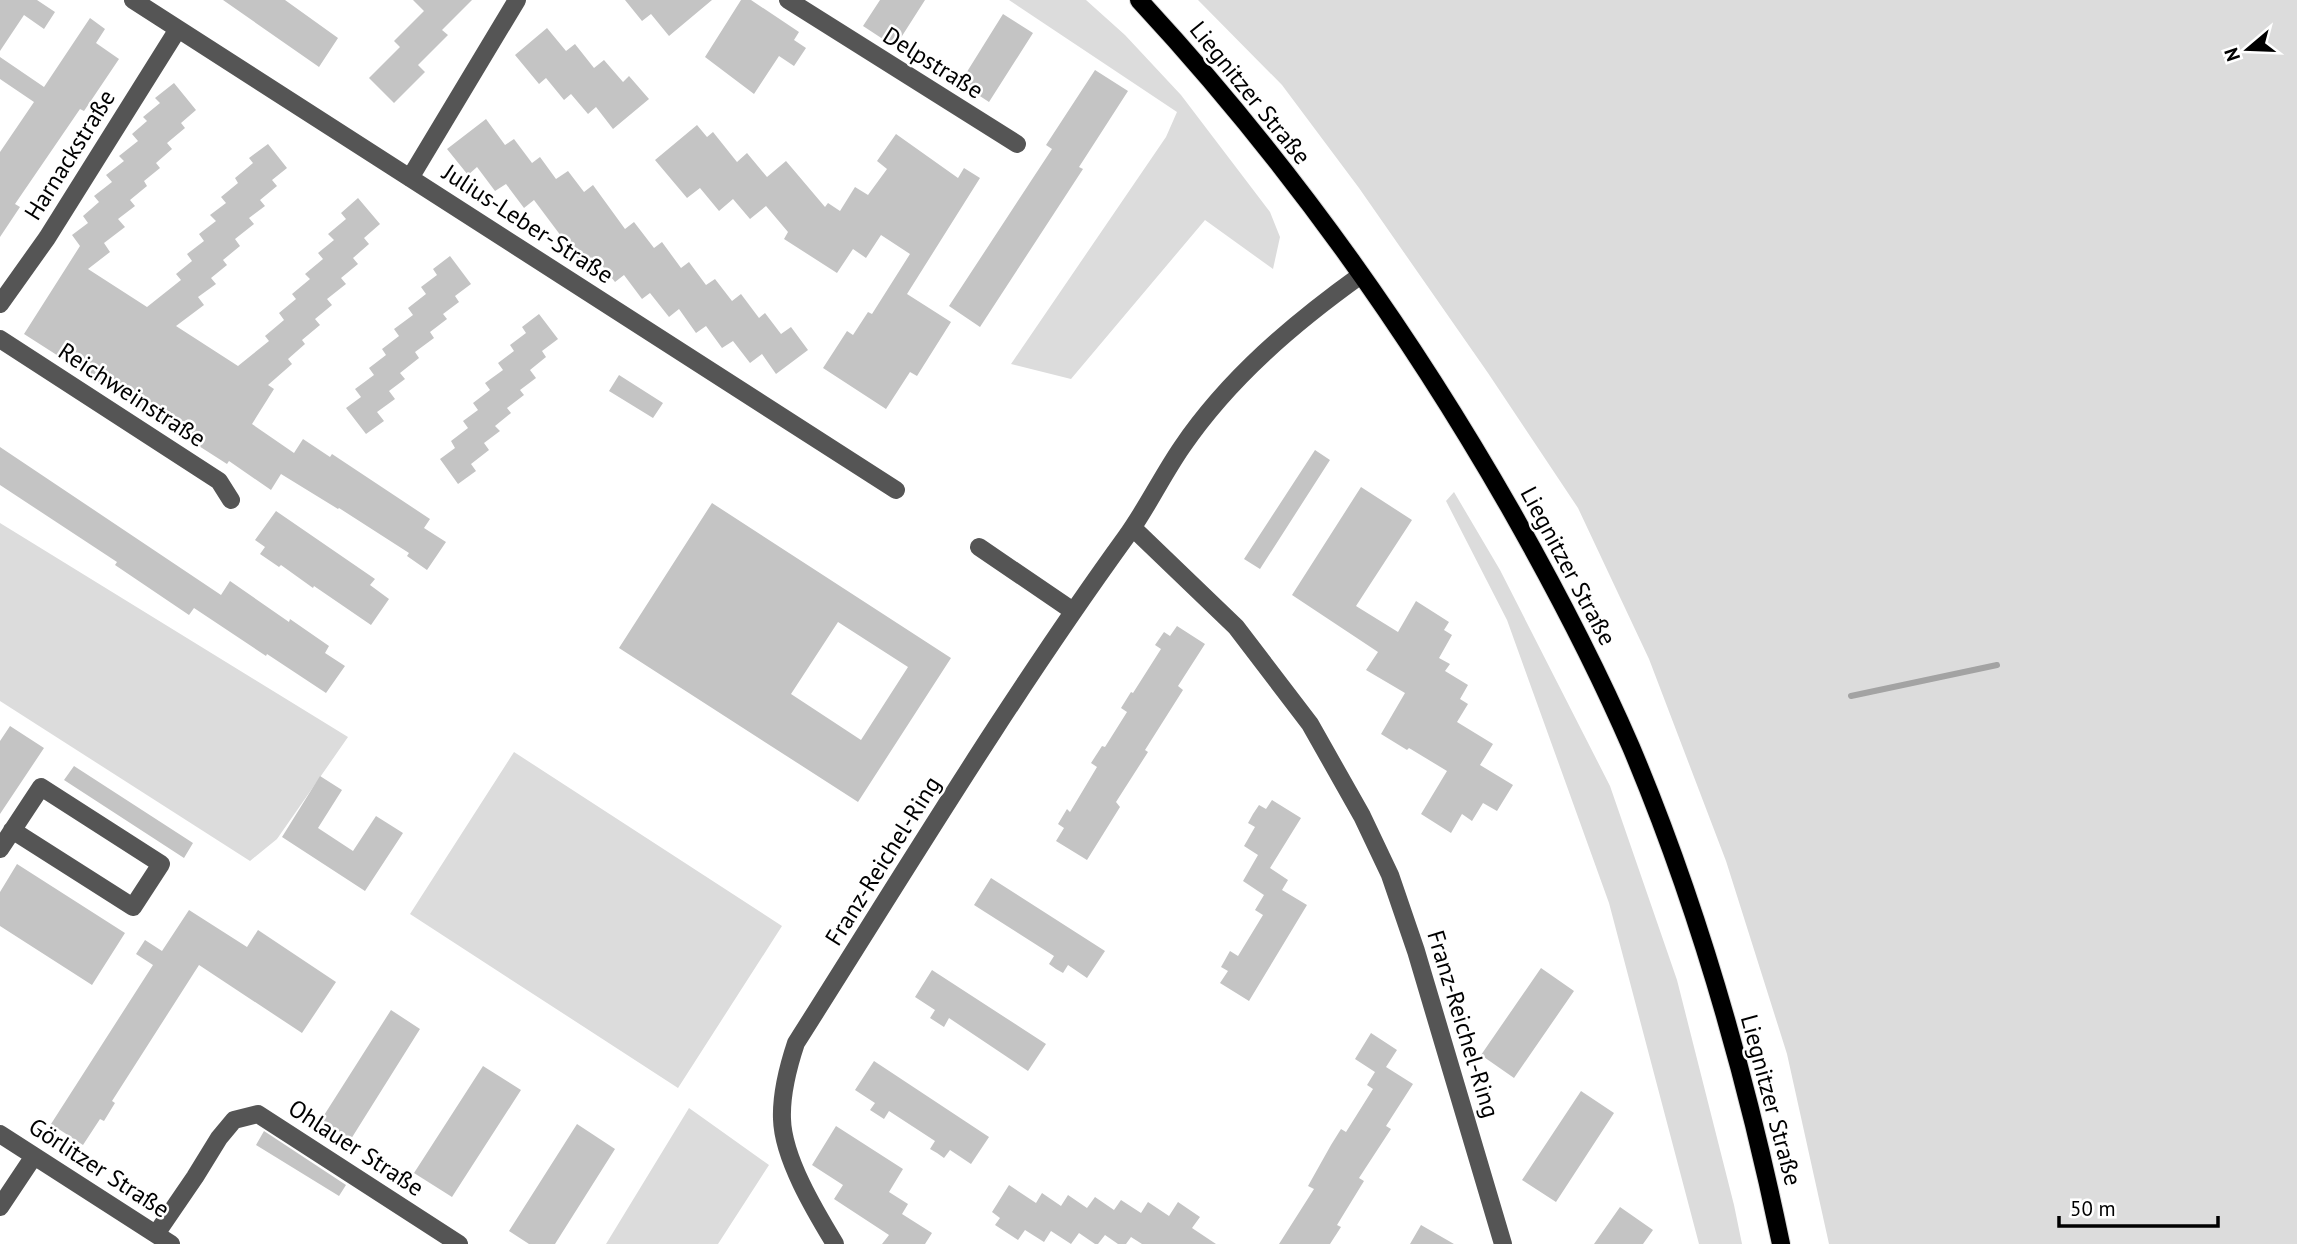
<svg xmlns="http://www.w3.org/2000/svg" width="2297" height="1244" font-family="'PT Sans',sans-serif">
<rect width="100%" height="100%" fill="#fff"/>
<path fill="#dcdcdc" d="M1009,0H1086L1125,35L1181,95L1270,212L1280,237L1273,269L1205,220L1071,379L1011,364L1166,137L1177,112Z
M1198,0H2297V1244H1829L1787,1054L1726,861L1649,659L1578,508L1488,373L1359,188L1282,85Z
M1454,492L1500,570L1610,786L1677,980L1734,1205L1742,1244H1699L1609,903L1507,620L1446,501Z
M0,523L348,737L277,839L250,861L0,701Z
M514,752L782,926L678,1088L410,914Z
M689,1108L769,1165L718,1244H606Z"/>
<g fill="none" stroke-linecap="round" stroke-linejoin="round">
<path stroke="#a3a3a3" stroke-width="6" d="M1851,696L1997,665"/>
</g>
<path fill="#c4c4c4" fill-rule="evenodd" d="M0,0H37L55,12L44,29L24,15L0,51Z
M223,0H285L338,38L319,67Z
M413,0H472L442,30L448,35L418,65L425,72L394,103L369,78L400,47L394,41L424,11Z
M625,0H712L669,36L651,14L642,21Z
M741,0H751L799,32L794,40L806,48L794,66L779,56L754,94L705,57Z
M880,0H925L895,47L863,26Z
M1003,14L1033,33L989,102L960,83Z
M90,18L105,29L96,43L119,59L84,111L80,109L15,204L20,207L0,237V152L34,102L0,79V57L44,87Z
M547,28L566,51L575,44L594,68L604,60L623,82L629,76L649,99L613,129L596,107L588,114L571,94L564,100L546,78L539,84L515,55Z
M1095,70L1128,91L1079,167L1083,169L980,327L949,306L1052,149L1046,145Z
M174,83L196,110L181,123L185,128L167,143L172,149L156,163L160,168L144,181L147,186L130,200L135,206L118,219L125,227L104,243L110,252L88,269L147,307L181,280L176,274L192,261L187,254L204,241L199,234L216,221L210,215L226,203L221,197L238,183L235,178L253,163L249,158L268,144L287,168L272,180L277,186L260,200L265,206L249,218L254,224L235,239L240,246L223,260L227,265L211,278L216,284L198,297L204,305L176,326L238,366L269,341L265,336L284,320L279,313L296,299L292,294L310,279L305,274L323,259L318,253L334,240L328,234L346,219L341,213L358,198L380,224L364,238L369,244L353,258L358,264L341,278L346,284L327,299L332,305L315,319L320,325L302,340L305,344L288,359L292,364L268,385L274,389L252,424L294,453L303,439L330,457L332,454L430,519L424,528L446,542L427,570L407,556L409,553L339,508L338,509L281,474L271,490L229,461L227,464L24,334L80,246L72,235L88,223L83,216L99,202L94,196L112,182L106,175L124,161L119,156L138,141L132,134L147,121L143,117L160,103L155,98Z
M486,119L505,145L514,139L532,163L540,157L556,179L568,171L584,192L593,185L625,229L634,222L654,248L662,242L681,268L689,262L706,285L715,279L732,301L741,294L759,318L765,313L781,334L791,327L808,350L776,374L762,354L750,363L733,341L722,348L706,326L696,333L679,309L669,317L650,293L642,299L624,275L615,282L597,259L585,268L534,200L524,208L506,184L495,191L477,167L468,175L447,149Z
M697,125L707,137L713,132L737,162L747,153L767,177L786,161L825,207L828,203L840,211L855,187L868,195L887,169L877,161L896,134L958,178L964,168L980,178L907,294L951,322L917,376L910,372L886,409L823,368L847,331L853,335L868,312L872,314L910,254L881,235L866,258L853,249L837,273L784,239L788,232L766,206L750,219L733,199L719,211L700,188L687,198L655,160Z
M450,256L471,284L455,296L459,302L443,314L447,319L430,332L434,338L415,352L419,358L400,373L405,379L389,391L395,399L377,412L384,421L366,434L346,408L361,397L355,389L374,375L369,368L386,355L382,349L399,336L394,329L413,315L408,308L426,294L421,287L437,275L433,269Z
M539,314L558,339L542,351L546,357L530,370L536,378L520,390L524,395L507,408L511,413L495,426L500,431L484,443L489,450L471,464L476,471L458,484L440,459L455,448L451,441L468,428L463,421L478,410L473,403L490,390L485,383L503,370L498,363L514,351L510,345L526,333L522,327Z
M619,375L663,403L653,418L609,391Z
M0,447L221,595L230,581L289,622L290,619L329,646L325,653L345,666L326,693L267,654L266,656L194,608L189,615L115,565L117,562L0,485Z
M1315,450L1330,460L1260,569L1244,559Z
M1361,487L1412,520L1356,606L1398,632L1416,601L1449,622L1444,630L1452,635L1439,658L1450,664L1445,671L1468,685L1460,699L1468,704L1457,722L1493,744L1480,765L1513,785L1497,811L1483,803L1472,821L1462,814L1451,833L1421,814L1447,771L1409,748L1407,750L1381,734L1405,693L1366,670L1378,652L1292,595Z
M712,503L951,658L858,802L619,648ZM838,622L908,667L861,740L791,694Z
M276,511L375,579L370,585L389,599L371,625L314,586L313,588L281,565L279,567L260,554L265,547L255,540Z
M1177,626L1205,644L1178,686L1183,690L1145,750L1148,752L1116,802L1120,807L1087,860L1056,841L1064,828L1058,824L1067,809L1070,812L1097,767L1091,763L1102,746L1105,747L1127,712L1121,708L1131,692L1133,693L1161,649L1155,645L1164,632L1170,636Z
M10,726L44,748L0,814V741Z
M74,766L193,843L184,858L64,780Z
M320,776L342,790L318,828L353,851L376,816L403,833L365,891L282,837Z
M1272,800L1301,818L1270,868L1288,880L1282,890L1307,905L1249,1001L1220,983L1228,971L1221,967L1230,951L1238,956L1263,915L1255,910L1264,895L1243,881L1258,855L1244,846L1255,827L1248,823L1253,814L1259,805L1266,809Z
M17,864L125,933L92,985L0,926V892Z
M991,878L1105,951L1087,978L1068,965L1063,973L1056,969L1049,964L1054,956L974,905Z
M189,910L247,947L258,930L336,982L302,1033L199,965L112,1101L115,1103L104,1121L100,1119L83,1145L51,1124L153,965L136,954L145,940L162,951Z
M1541,968L1574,991L1514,1078L1481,1055Z
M932,970L1046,1044L1028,1071L949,1018L944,1027L930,1018L935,1010L915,997Z
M391,1010L420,1029L351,1139L321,1120Z
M1371,1033L1397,1050L1386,1067L1413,1084L1386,1126L1391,1129L1359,1178L1364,1181L1337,1225L1341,1227L1330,1244H1279L1314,1189L1308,1186L1331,1145L1341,1129L1346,1132L1373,1089L1367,1085L1375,1072L1355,1059Z
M874,1061L989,1137L971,1164L950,1150L944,1158L937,1153L930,1149L935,1141L889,1111L884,1119L870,1110L875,1103L855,1090Z
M483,1066L521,1090L452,1197L414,1173Z
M1581,1091L1614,1113L1556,1202L1522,1180Z
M577,1124L615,1149L555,1244H529L509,1231Z
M836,1126L903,1169L889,1192L908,1204L902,1214L932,1233L925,1244H882L889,1235L834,1199L843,1185L812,1165Z
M264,1131L346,1185L339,1196L256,1145Z
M1009,1185L1036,1203L1042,1193L1061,1206L1068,1195L1087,1208L1095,1197L1114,1210L1121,1200L1141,1213L1148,1202L1169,1216L1178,1202L1200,1217L1192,1228L1216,1244H1142L1131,1237L1126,1244H1118L1105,1235L1098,1244H1095L1079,1233L1071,1244L1051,1231L1044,1242L1025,1230L1018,1240L995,1225L1000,1218L992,1212Z
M1620,1207L1653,1230L1643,1244H1594Z
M1421,1225L1454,1244H1410Z"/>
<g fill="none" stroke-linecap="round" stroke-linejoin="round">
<defs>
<path id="major" d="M1139,0C1283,155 1407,328 1512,512C1555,588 1596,666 1631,747C1698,906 1746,1075 1781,1244"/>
</defs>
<use href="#major" stroke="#dbdbdb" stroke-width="20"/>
<path stroke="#555" stroke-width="18" d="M133,0L896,490
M788,0L1017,144
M410,178L517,0
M0,304L47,238L178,29
M0,339L219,481L231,500
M1133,528L1236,627L1310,724L1362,816L1390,875L1416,951L1503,1244
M979,547L1073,611
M0,849L41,787L161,864L133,907L12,830
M0,1134L171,1244
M0,1207L34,1156
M156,1234L195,1177L219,1138L234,1120L258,1114L459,1244
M835,1244C815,1211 783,1158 782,1119C781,1093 788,1067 796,1043C904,873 1008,700 1126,537C1147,508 1162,476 1182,447C1229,378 1294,323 1361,275"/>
<use href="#major" stroke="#000" stroke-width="18"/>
</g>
<g text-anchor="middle" stroke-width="5" stroke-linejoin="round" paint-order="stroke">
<g font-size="24" fill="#000" stroke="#fff">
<text transform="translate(933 63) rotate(32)" y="8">Delpstraße</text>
<text transform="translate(1250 93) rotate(51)" y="8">Liegnitzer Straße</text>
<text transform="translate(70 155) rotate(-58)" y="8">Harnackstraße</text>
<text transform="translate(528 224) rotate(33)" y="8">Julius-Leber-Straße</text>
<text transform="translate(132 395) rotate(33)" y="8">Reichweinstraße</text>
<text transform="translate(1568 566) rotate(62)" y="8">Liegnitzer Straße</text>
<text transform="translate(883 861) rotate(-58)" y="8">Franz-Reichel-Ring</text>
<text transform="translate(1463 1024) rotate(73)" y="8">Franz-Reichel-Ring</text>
<text transform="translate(1771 1100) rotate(75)" y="8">Liegnitzer Straße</text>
<text transform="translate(356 1148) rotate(33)" y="8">Ohlauer Straße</text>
<text transform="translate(99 1168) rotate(33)" y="8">Görlitzer Straße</text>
</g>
</g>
<g transform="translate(2248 49) rotate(251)" stroke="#ffffff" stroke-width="5" paint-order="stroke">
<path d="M0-5L12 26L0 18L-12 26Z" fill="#000000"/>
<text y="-10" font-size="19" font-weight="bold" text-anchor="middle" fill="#000000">N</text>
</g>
<path d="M2059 1216v10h159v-10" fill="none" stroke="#000000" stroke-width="3.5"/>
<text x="2070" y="1216" font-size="21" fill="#000000" stroke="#ffffff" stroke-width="5" paint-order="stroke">50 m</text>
</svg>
